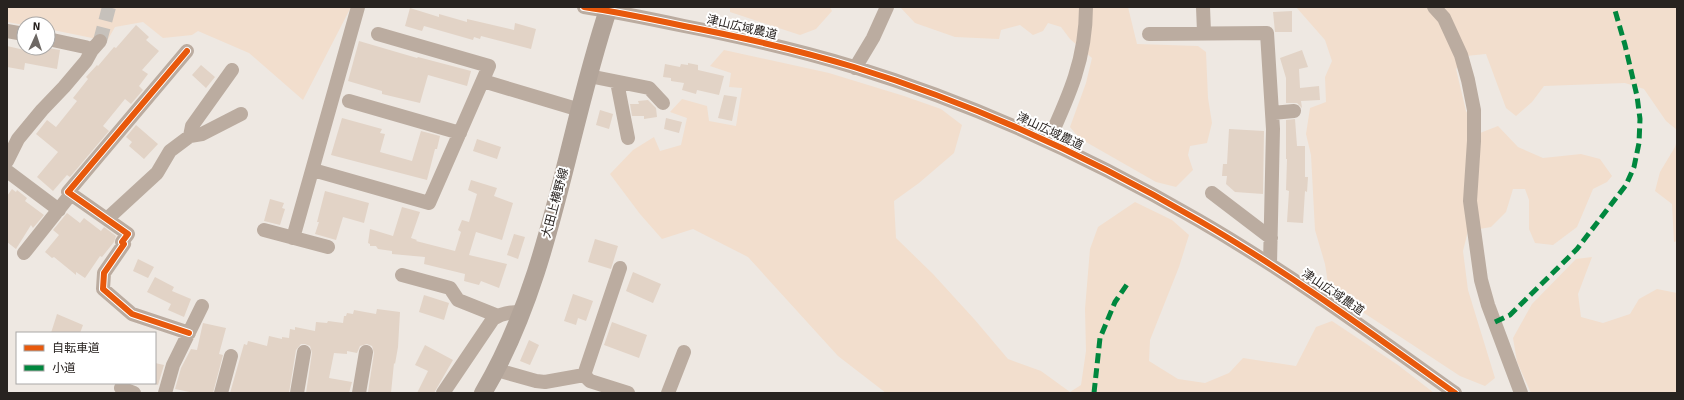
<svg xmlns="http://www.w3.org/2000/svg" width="1684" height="400" font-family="Signika,'Noto Sans JP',sans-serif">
<rect width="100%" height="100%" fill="#eee8e2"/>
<path fill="#f2decd" d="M7,7H351L303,100L249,53L198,31L192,35L163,38L143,22L115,27L107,41L48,29V24L24,25L7,22Z
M730,7H830L832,11L816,29L800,35L730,12Z
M900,7H1128L1137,44L1198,46L1206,52L1208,98L1212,123L1207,143L1190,146L1188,155L1193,170L1176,187L1156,182L1079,138L1070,127L1086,83L1092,58L1070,39L1061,27L1048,23L1043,31L1033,35L1020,25L1001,30L999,39L955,37L915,23Z
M1296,7H1677V130L1666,121L1644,89L1625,83L1544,86L1532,102L1516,116L1506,108L1486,54L1466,56L1456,69L1466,111L1480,133L1498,126L1518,147L1543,158L1581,154L1600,159L1612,176L1607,182L1593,189L1577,227L1553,245L1535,243L1529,229V200L1525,189H1513L1506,212L1491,227L1468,231L1463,251L1468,290L1495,378L1485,386L1460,376L1329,290L1325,264L1315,230L1311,155L1306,134L1310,108L1326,102L1325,77L1332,61L1325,40Z
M724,50L829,73L904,96L941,109L962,125L954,153L919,183L894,201L896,238L933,274L975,320L1008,359L1041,371L1070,392L1081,385L1086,351L1085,309L1090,249L1098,227L1135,202L1172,220L1189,235L1179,267L1150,340L1149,361L1178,379L1205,383L1229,373L1243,358L1296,366L1316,327L1332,321L1398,365L1434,393H886L838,356L748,257L693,229L662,239L640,214L610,174L633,150L654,137L660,151L681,145L687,118L670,112L682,99L707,106L709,121L736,126L742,88L729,87L731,73L710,66Z
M1677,140V241L1674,242L1672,204L1655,191L1660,172L1675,147Z
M1592,257L1578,294L1581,317L1603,323L1630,314L1639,299L1657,289L1677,293V393H1531L1517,362L1513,338L1532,304L1576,259Z"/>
<path fill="#e2d3c6" d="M410,8L439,17V14L467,22V19L514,30L515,23L536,29L531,49L481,36L480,39L474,37L473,40L424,26L422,31L405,26Z
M1292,11V32H1275L1273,12Z
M136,25L149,37L146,40L159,51L142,70L148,74L139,86L143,90L131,104L125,99L103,126L109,131L70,177L67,175L53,191L37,177L58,152L36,134L47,120L56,127L77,101L73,98L88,79L86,77L97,65L98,66L114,47L116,48Z
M359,41L417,58L418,57L471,71L467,86L428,75L420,103L382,94V91L348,81Z
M7,46L33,52L34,48H48L60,50L57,69L25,63L24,70L7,67Z
M1302,50L1308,67L1299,69L1300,88L1319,86L1320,100L1301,101L1302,108L1297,103H1286V78L1280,58Z
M688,63L698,65V70L724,76L719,95L697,90L696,94L682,90L684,83L671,81V78L663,77L665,64L680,67L681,64L688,65Z
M201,65L215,77L206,88L192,75Z
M724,95L737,97L732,121L718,118Z
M648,100L656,108L657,117L644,119V116H632L630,104H639L638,101Z
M600,110L613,114L609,129L596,125Z
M342,118L382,129L380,133L385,134L380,152L412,161L421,131L440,136L437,149H435L427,180L331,155Z
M666,118L682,122L679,133L664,129Z
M1295,119L1297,146H1305V177H1308L1307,192L1305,191L1303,223L1287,222L1289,191L1286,190L1287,159H1286V120Z
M136,125L158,144L144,159L129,146L132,142L126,137Z
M1229,129L1264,131L1263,194L1235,192L1226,184L1227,176H1222L1223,164H1227Z
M477,139L501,147L497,159L473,151Z
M471,180L497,188L494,196L513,203L502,240L476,232L469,255L507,264L499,288L481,281L479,285L464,281L465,274L424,264L425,257L392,254V251L378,249L376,246H370V244L368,243L370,229L393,236L402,207L420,212L411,238L417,240L416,241L455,251L461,232L458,230L462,220L469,222L477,194L468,190Z
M12,189L16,192L17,190L27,198L25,201L44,215L33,228L31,225L16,249L7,242V196Z
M325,191L369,203L364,223L343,217L336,240L315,234L319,222H317Z
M270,199L284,203L282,208L285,209L280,225L264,221Z
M67,213L80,223L84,218L101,231L104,227L116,236L114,242L102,257L100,256L85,278L76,272V275L54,257L52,258L45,252L59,235L53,230Z
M514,234L525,237L518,259L507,255Z
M595,239L618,246L611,269L588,262Z
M138,259L154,267L148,278L133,271Z
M633,272L661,284L653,303L626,291Z
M155,277L174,287L172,291L191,299L184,317L168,310L171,304L147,292Z
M573,294L593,301L586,321L578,318L576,325L564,321Z
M424,295L449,303L444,320L419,312Z
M377,309L400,312L398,347L395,364L394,363L391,393L368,392L374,353L372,346L367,344L360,346L357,353L347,351V354L334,353L329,378L352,382L349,393H306L312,353L310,346L305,344H301L296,350L289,393H230L244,344L247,345L248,341L267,346L269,336L282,339V337L289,338L290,329L295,330V327L315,331L316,322L327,323L328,321L343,323L344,316H346L347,313L353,314L354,310L376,314Z
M57,314L83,325L80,333H51Z
M612,322L647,335L639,358L604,345Z
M203,323L226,328L219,354L223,355L213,393H194L175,389L181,368L191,349L197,350Z
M529,340L539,345L530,365L520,361Z
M425,345L453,360L434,393H417L428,371L415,365Z
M155,363L164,365L158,385L155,384Z"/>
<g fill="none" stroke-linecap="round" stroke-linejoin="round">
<path stroke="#c6c1bb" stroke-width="14" stroke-dasharray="14 7" stroke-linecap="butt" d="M100,41L109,7"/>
<path stroke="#bbaca0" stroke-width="14" d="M584,7C618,12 651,19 684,26C741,37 798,50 854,67C974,104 1090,157 1198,220C1288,272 1371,333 1455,393
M1203,7L1204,32
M1434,7L1444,18L1461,55L1468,80L1474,110V141L1470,201L1481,280L1488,305L1521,393
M7,31L24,34
M1149,34L1267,33L1273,129L1270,264
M48,39L85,47L92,50
M187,51L68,192L128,234L122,242L124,244L104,273L103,289L132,314L189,333
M855,68L873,38L887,7
M589,76L649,88L663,103
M483,81L580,110
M617,82L628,138
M349,101L460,133
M1272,113L1294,111
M190,136L192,126L232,70
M1048,142C1069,96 1086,59 1086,7
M7,161L18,139L42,110L64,87L86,61L92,50L100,41
M313,170L429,203L489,66L378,34
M7,171L59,210
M1212,193L1271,238
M107,219L157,173L170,151L190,136L202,134L241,114
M264,230L328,247
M293,238L358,7
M24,253L71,194
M402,275L450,288L458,300L498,316
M497,370L536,381L545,382L584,375
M584,375L620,268
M584,375L590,381L628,393
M121,388L134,393
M165,393L173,365L202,306
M221,393L231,356
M297,393L304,352
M359,393L366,352
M443,393L493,319C502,313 511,311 522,313
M668,393L684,352"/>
<path stroke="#b2a499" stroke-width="18" d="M483,393C552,277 566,134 609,7"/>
<path stroke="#00873e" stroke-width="5" stroke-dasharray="10 5" stroke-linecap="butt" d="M1495,322L1510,315L1577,249L1626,185L1634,167L1639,143L1640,119L1637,96L1625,45L1614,7
M1094,393L1100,338L1115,302L1128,283"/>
<defs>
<path id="cycleway" d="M584,7C618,12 651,19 684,26C741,37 798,50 854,67C974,104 1090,157 1198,220C1288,272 1371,333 1455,393
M187,51L68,192L128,234L122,242L124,244L104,273L103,289L132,314L189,333"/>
</defs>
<use href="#cycleway" stroke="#fff" stroke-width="8"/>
<use href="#cycleway" stroke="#e8590c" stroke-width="6"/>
</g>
<g text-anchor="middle" stroke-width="4" stroke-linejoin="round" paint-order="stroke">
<g font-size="12" fill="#282320" stroke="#fff">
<text transform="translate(742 27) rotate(13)" y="4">津山広域農道</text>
<text transform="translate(1050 131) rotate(25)" y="4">津山広域農道</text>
<text transform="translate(555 203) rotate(-75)" y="4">大田上横野線</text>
<text transform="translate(1333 292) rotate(34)" y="4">津山広域農道</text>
</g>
</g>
<rect width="1684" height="400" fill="none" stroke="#282320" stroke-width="16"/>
<rect x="16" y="332" width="140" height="52" fill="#ffffff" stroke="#a9a7a6"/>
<rect x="24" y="345" width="20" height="6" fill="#e8590c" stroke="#a9a7a6"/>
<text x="52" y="352" font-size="12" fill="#282320">自転車道</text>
<rect x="24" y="365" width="20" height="6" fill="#00873e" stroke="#a9a7a6"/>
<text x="52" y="372" font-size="12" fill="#282320">小道</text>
<g transform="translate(36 36) rotate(3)"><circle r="19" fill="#ffffff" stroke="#a9a7a6"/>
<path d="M0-3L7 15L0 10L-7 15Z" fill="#6d6864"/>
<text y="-6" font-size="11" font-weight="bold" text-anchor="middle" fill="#282320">N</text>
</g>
</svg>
